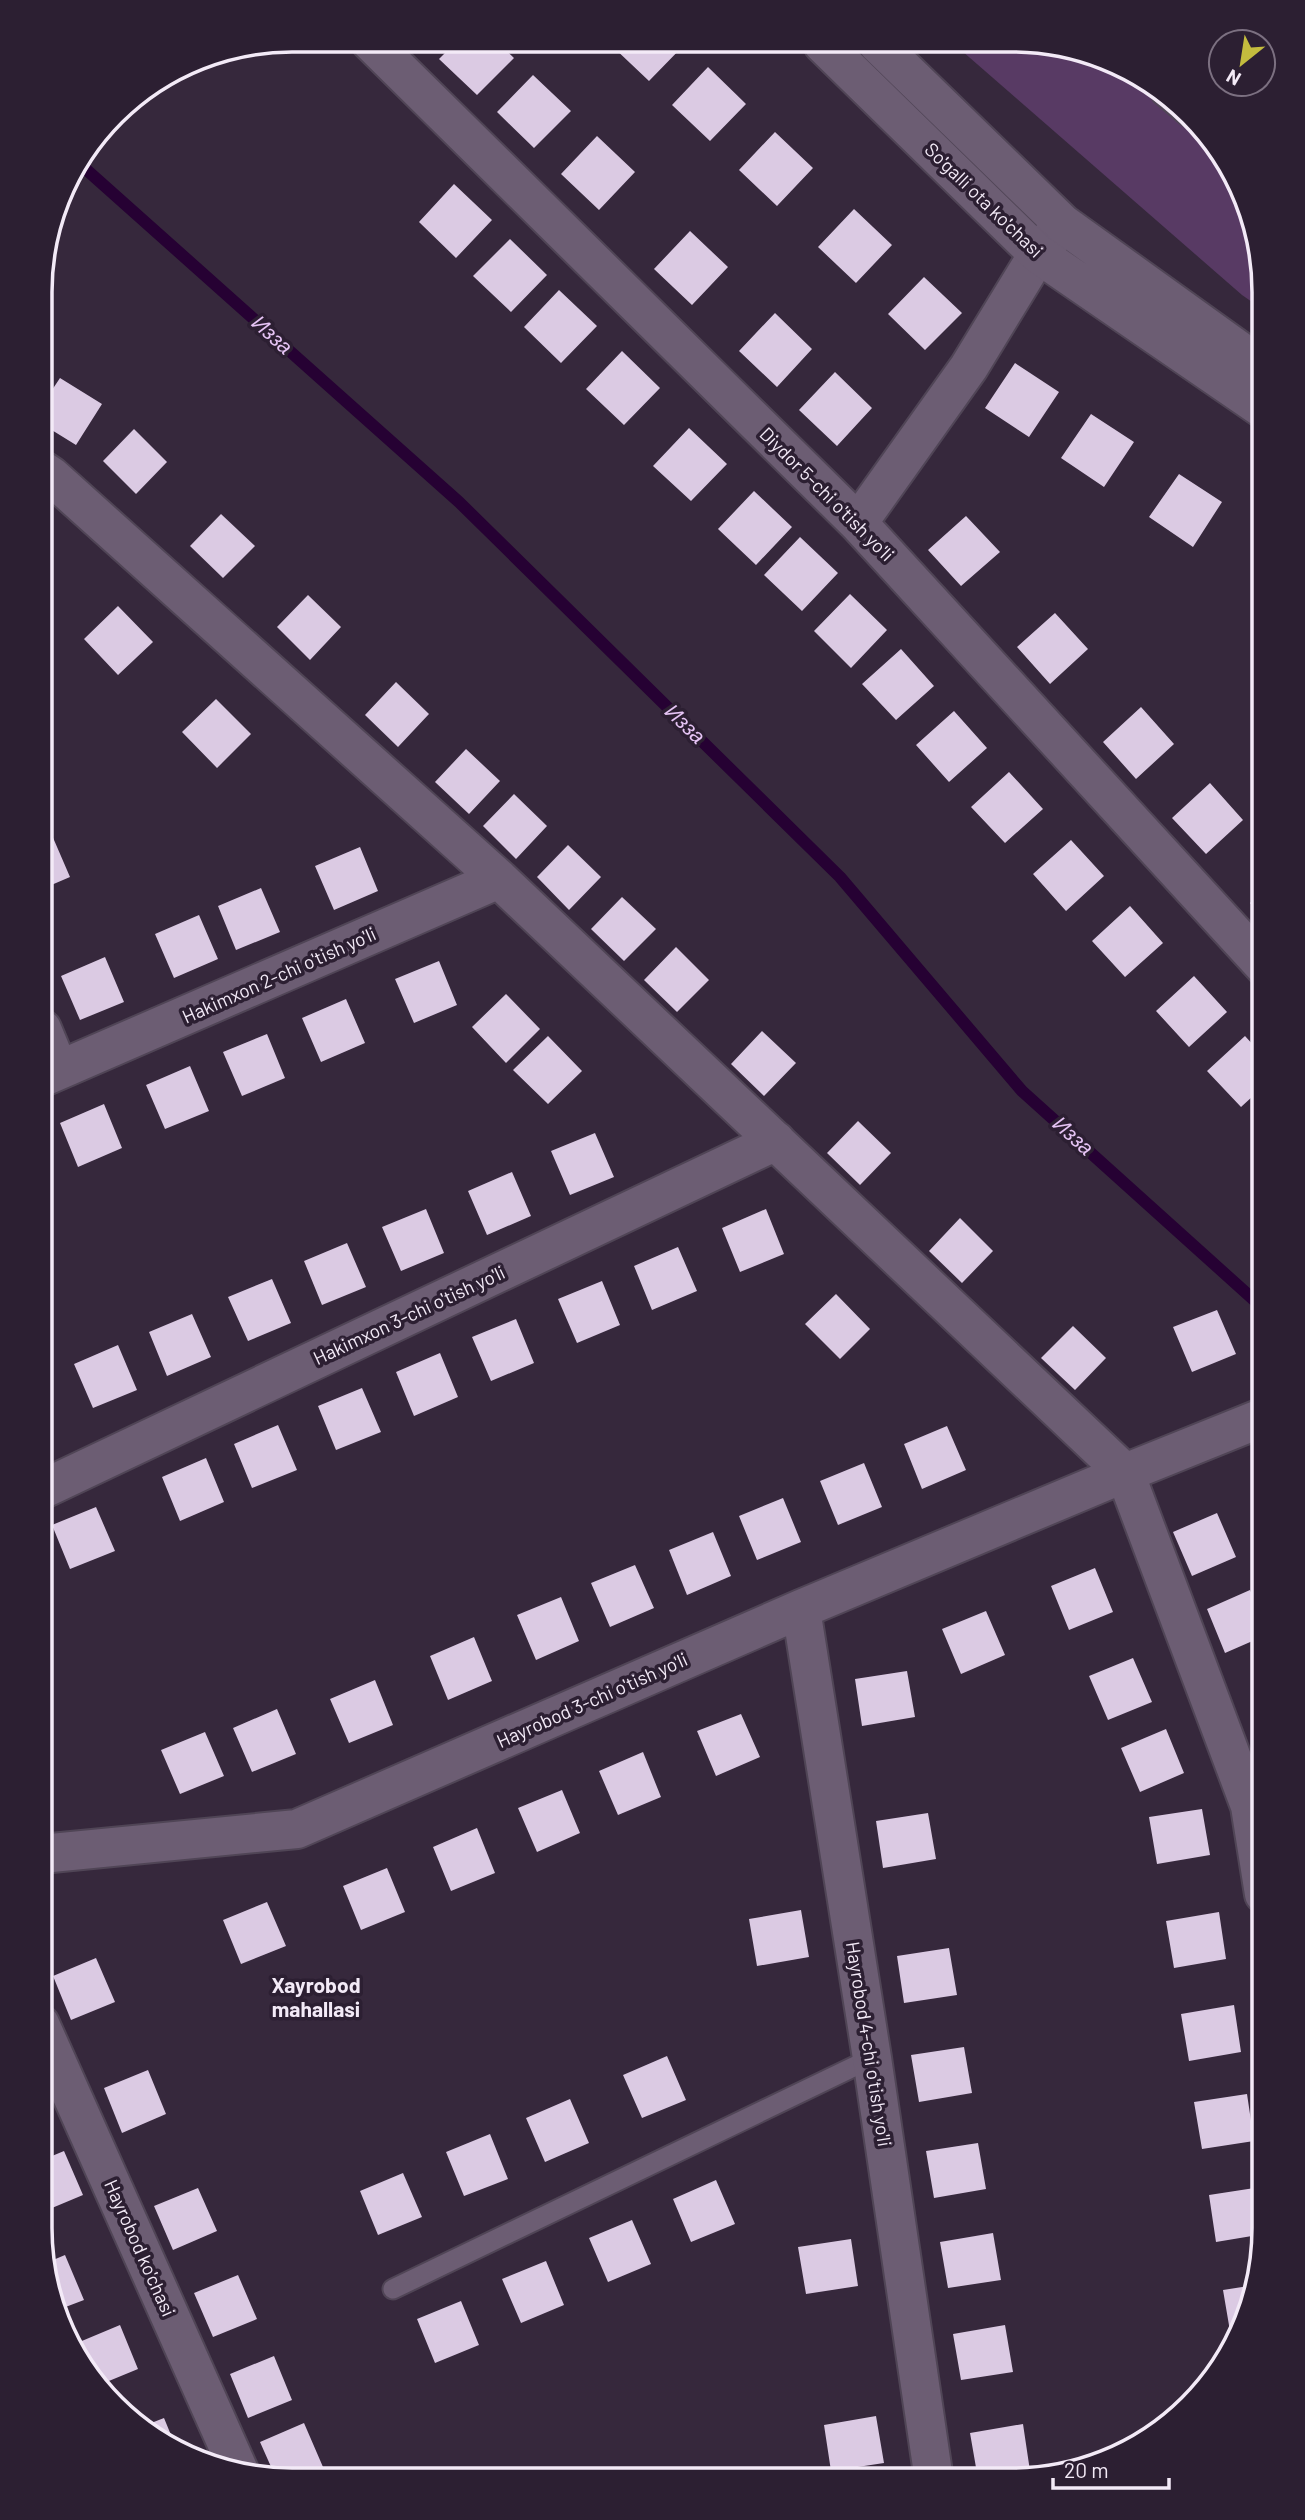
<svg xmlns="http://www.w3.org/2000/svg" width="1305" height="2520" font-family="Barlow,sans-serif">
<rect width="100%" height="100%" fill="#36283c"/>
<path fill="#583a64" d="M954,44L1061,45L1179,103L1251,212L1265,292V311L1242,295Z"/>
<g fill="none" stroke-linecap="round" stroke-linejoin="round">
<path stroke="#260133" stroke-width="12" d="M80,164L459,502L840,877L1022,1091L1264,1309"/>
</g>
<path fill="#dbcae3" d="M457,41L497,42L514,58L477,95L439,59Z
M614,42L671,43H686L649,81L611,45Z
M708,67L746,104L710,141L672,105Z
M533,75L571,111L534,148L497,112Z
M775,132L813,168L777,206L739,170Z
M597,136L635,172L599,210L561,174Z
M454,184L492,220L456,258L419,222Z
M854,209L892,245L856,283L818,247Z
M690,231L728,267L692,305L654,269Z
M510,239L547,275L511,312L473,276Z
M924,277L962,313L925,350L888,314Z
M559,290L597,326L561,363L524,327Z
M775,313L812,349L777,387L739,351Z
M622,351L660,388L624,425L586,389Z
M1015,363L1059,392L1029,437L985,408Z
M835,372L872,408L837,446L799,410Z
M60,378L102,404L76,445L42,424V405Z
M1091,414L1134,442L1104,487L1061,458Z
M689,428L727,464L691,501L653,466Z
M134,429L167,462L136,494L103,461Z
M1179,474L1222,502L1193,547L1149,517Z
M754,491L792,527L756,565L718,529Z
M221,514L255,546L223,578L190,546Z
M966,516L1000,552L961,586L928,550Z
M800,537L838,573L802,611L764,575Z
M1265,579V595L1257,590Z
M850,594L887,630L851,668L814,631Z
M308,595L341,627L310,660L277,627Z
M118,606L153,642L118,675L84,639Z
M1055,613L1088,649L1050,684L1017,647Z
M901,649L934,686L896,720L862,684Z
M396,682L429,714L398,747L365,715Z
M216,699L251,734L217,768L182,732Z
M1141,707L1174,744L1136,779L1103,742Z
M954,711L987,748L949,782L916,745Z
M466,749L500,781L469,814L435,782Z
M1009,772L1043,809L1005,843L971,807Z
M1210,783L1243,820L1206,854L1172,818Z
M514,794L547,826L516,859L483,826Z
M51,833L70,877L42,889V837Z
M1071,840L1104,876L1066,911L1033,874Z
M568,845L601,877L569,910L537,877Z
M360,847L378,891L334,910L315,866Z
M261,888L280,932L236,950L218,906Z
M1265,890V919L1250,903Z
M622,897L656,929L624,961L591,929Z
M1130,906L1163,943L1125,977L1092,941Z
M199,915L218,959L174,978L155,934Z
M676,947L709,980L677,1012L644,980Z
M105,957L124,1002L80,1020L61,976Z
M439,961L457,1005L414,1023L395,979Z
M1194,976L1227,1012L1189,1047L1156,1011Z
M506,994L540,1029L506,1063L472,1027Z
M346,999L365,1043L321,1062L302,1018Z
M762,1031L796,1063L764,1096L731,1064Z
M267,1034L285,1078L242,1096L223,1052Z
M548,1036L582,1071L548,1104L513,1070Z
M1245,1036L1265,1058V1085L1241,1107L1207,1071Z
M190,1066L209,1111L165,1129L146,1085Z
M104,1104L122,1148L78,1167L60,1123Z
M858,1121L891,1153L860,1185L827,1153Z
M595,1133L614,1177L570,1195L551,1151Z
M512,1172L531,1216L487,1235L468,1191Z
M426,1209L444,1253L401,1271L382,1227Z
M766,1209L784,1254L740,1272L722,1228Z
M960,1218L993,1251L962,1283L929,1251Z
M347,1243L366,1287L322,1305L304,1261Z
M678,1247L697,1291L652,1310L634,1266Z
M272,1279L291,1323L248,1341L228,1297Z
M602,1281L620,1325L577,1343L558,1299Z
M836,1294L870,1329L840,1359L805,1324Z
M1217,1310L1236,1354L1192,1372L1173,1327Z
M192,1314L211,1357L167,1376L149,1332Z
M516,1319L534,1363L491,1381L472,1337Z
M1073,1326L1106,1358L1075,1390L1041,1358Z
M118,1345L137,1390L93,1408L74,1364Z
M440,1353L458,1397L414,1416L396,1372Z
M362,1388L381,1432L336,1450L318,1406Z
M41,1404L52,1430L41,1435Z
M278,1425L297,1470L252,1488L234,1444Z
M947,1426L966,1470L922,1489L904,1444Z
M206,1458L224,1502L180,1521L162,1477Z
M864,1463L882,1507L838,1525L820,1481Z
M783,1498L801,1542L757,1560L739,1516Z
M96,1507L115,1551L70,1569L52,1525Z
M1217,1513L1236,1557L1192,1576L1173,1532Z
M713,1532L731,1576L687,1595L669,1550Z
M635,1565L654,1608L610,1627L591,1583Z
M1095,1568L1113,1612L1069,1630L1051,1586Z
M1250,1590L1264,1623V1636L1225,1653L1207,1609Z
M561,1597L579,1641L536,1660L517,1615Z
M986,1611L1005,1655L961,1674L942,1629Z
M474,1637L492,1681L448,1700L430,1656Z
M1133,1658L1152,1702L1108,1720L1089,1676Z
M907,1671L915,1717L862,1726L855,1679Z
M375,1680L393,1725L349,1743L330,1699Z
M277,1709L296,1754L252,1772L233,1728Z
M1264,1712V1741L1254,1716Z
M741,1714L760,1757L716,1776L697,1731Z
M1166,1729L1184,1773L1140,1792L1121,1748Z
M205,1732L224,1776L180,1794L161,1750Z
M643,1752L661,1797L618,1815L599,1771Z
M562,1790L580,1833L537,1852L518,1808Z
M1202,1809L1210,1855L1157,1864L1149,1817Z
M928,1813L936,1859L883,1868L876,1821Z
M477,1828L495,1873L451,1891L433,1847Z
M387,1868L405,1912L361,1930L343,1886Z
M267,1902L286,1946L241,1964L223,1920Z
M801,1910L809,1957L757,1966L749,1919Z
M1219,1912L1226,1959L1174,1968L1166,1921Z
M949,1948L957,1995L904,2003L897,1956Z
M96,1958L115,2002L71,2020L53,1976Z
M1234,2005L1241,2052L1189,2061L1181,2014Z
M964,2047L972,2093L919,2102L911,2055Z
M667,2056L686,2100L642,2118L623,2075Z
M148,2070L166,2114L122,2133L104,2088Z
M1247,2094L1254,2141L1202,2149L1194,2102Z
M40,2099L47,2115L40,2118Z
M570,2099L589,2143L545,2162L526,2118Z
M490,2134L508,2179L464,2196L446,2152Z
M978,2143L986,2189L934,2198L926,2151Z
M64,2151L83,2195L40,2213V2161Z
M403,2173L422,2217L378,2235L360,2191Z
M716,2180L735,2224L691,2242L673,2199Z
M1261,2187L1264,2206V2234L1216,2242L1209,2195Z
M198,2188L217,2231L173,2250L154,2206Z
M632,2220L651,2264L608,2282L589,2238Z
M993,2233L1001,2280L948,2288L940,2242Z
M851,2239L858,2286L806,2294L798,2247Z
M65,2255L84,2300L55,2311L46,2263Z
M546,2261L564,2305L521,2323L502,2279Z
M238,2275L257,2319L213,2337L194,2293Z
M1255,2285L1246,2324L1239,2335L1231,2337L1223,2290Z
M461,2301L479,2345L435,2363L417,2319Z
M120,2325L138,2369L104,2383L77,2343Z
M1005,2325L1013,2372L961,2380L953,2334Z
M274,2356L292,2400L248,2418L230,2374Z
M876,2416L884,2463L831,2471L824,2425Z
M164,2418L178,2452L141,2427Z
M304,2423L323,2467L299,2478H276L260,2442Z
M1023,2424L1030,2471L978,2479L970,2433Z"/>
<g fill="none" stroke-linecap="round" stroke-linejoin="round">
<defs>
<path id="lane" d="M1162,95L1187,116
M393,2289L872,2058"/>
<path id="street" d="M370,41L858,523L1265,967
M42,470L51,476L499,879L1125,1473L1250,1806L1264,1894
M858,523L969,367L1038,254L1060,227
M42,1029L59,1070
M41,1078L499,879
M41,1490L776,1141
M801,1609L872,2058L934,2480
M41,1854L297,1829L801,1609L1125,1473L1264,1417
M40,2024L239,2471"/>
<path id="secondary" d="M823,44L1038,254L1265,410
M878,44L1063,224L1265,369"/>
</defs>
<use href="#lane" stroke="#504556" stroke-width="23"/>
<use href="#street" stroke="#504556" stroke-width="42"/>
<use href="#secondary" stroke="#504556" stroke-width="42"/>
<use href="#lane" stroke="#6c5d73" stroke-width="19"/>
<use href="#street" stroke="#6c5d73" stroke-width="38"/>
<use href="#secondary" stroke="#6c5d73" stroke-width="38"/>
</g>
<g text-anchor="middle" stroke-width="7" stroke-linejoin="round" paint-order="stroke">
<g font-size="19" fill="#f3eaf7" stroke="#2c1f32">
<text transform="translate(984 200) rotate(44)" y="7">So'galli ota ko'chasi</text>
<text transform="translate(827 494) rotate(45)" y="7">Diydor 5-chi o'tish yo'li</text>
<text transform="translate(279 975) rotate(-24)" y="7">Hakimxon 2-chi o'tish yo'li</text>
<text transform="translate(409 1315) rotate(-25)" y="7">Hakimxon 3-chi o'tish yo'li</text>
<text transform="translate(592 1700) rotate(-24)" y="7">Hayrobod 3-chi o'tish yo'li</text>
<text transform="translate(869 2044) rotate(81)" y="7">Hayrobod 4-chi o'tish yo'li</text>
<text transform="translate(140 2248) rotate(66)" y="7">Hayrobod ko'chasi</text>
</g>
<g font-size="21" font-style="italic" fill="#e6c4f5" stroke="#2c1f32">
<text transform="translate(272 335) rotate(42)" y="7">Изза</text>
<text transform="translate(685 724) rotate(44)" y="7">Изза</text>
<text transform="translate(1073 1136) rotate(42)" y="7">Изза</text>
</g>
<g font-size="21" font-weight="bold" fill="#f3eaf7" stroke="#2c1f32">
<text x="316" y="1993">Xayrobod<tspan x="316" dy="24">mahallasi</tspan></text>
</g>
</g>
<path d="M0 0H1305V2520H0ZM292 52H1012A240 240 0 0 1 1252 292V2228A240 240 0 0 1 1012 2468H292A240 240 0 0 1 52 2228V292A240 240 0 0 1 292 52Z" fill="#2c1f32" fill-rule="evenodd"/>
<path fill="none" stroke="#f3eaf7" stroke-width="3.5" d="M292 52H1012A240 240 0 0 1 1252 292V2228A240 240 0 0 1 1012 2468H292A240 240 0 0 1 52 2228V292A240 240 0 0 1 292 52Z"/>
<g transform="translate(1242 63) rotate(210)"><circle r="33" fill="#2c1f32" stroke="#7c7081" stroke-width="2"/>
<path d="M0-5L12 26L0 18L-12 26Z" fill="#c4bc3e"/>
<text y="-10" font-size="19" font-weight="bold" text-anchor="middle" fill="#f3eaf7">N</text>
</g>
<path d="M1053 2478v10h116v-10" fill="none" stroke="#f3eaf7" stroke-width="3.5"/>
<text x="1064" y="2478" font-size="21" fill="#f3eaf7" stroke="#2c1f32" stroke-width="5" paint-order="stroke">20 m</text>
</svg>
